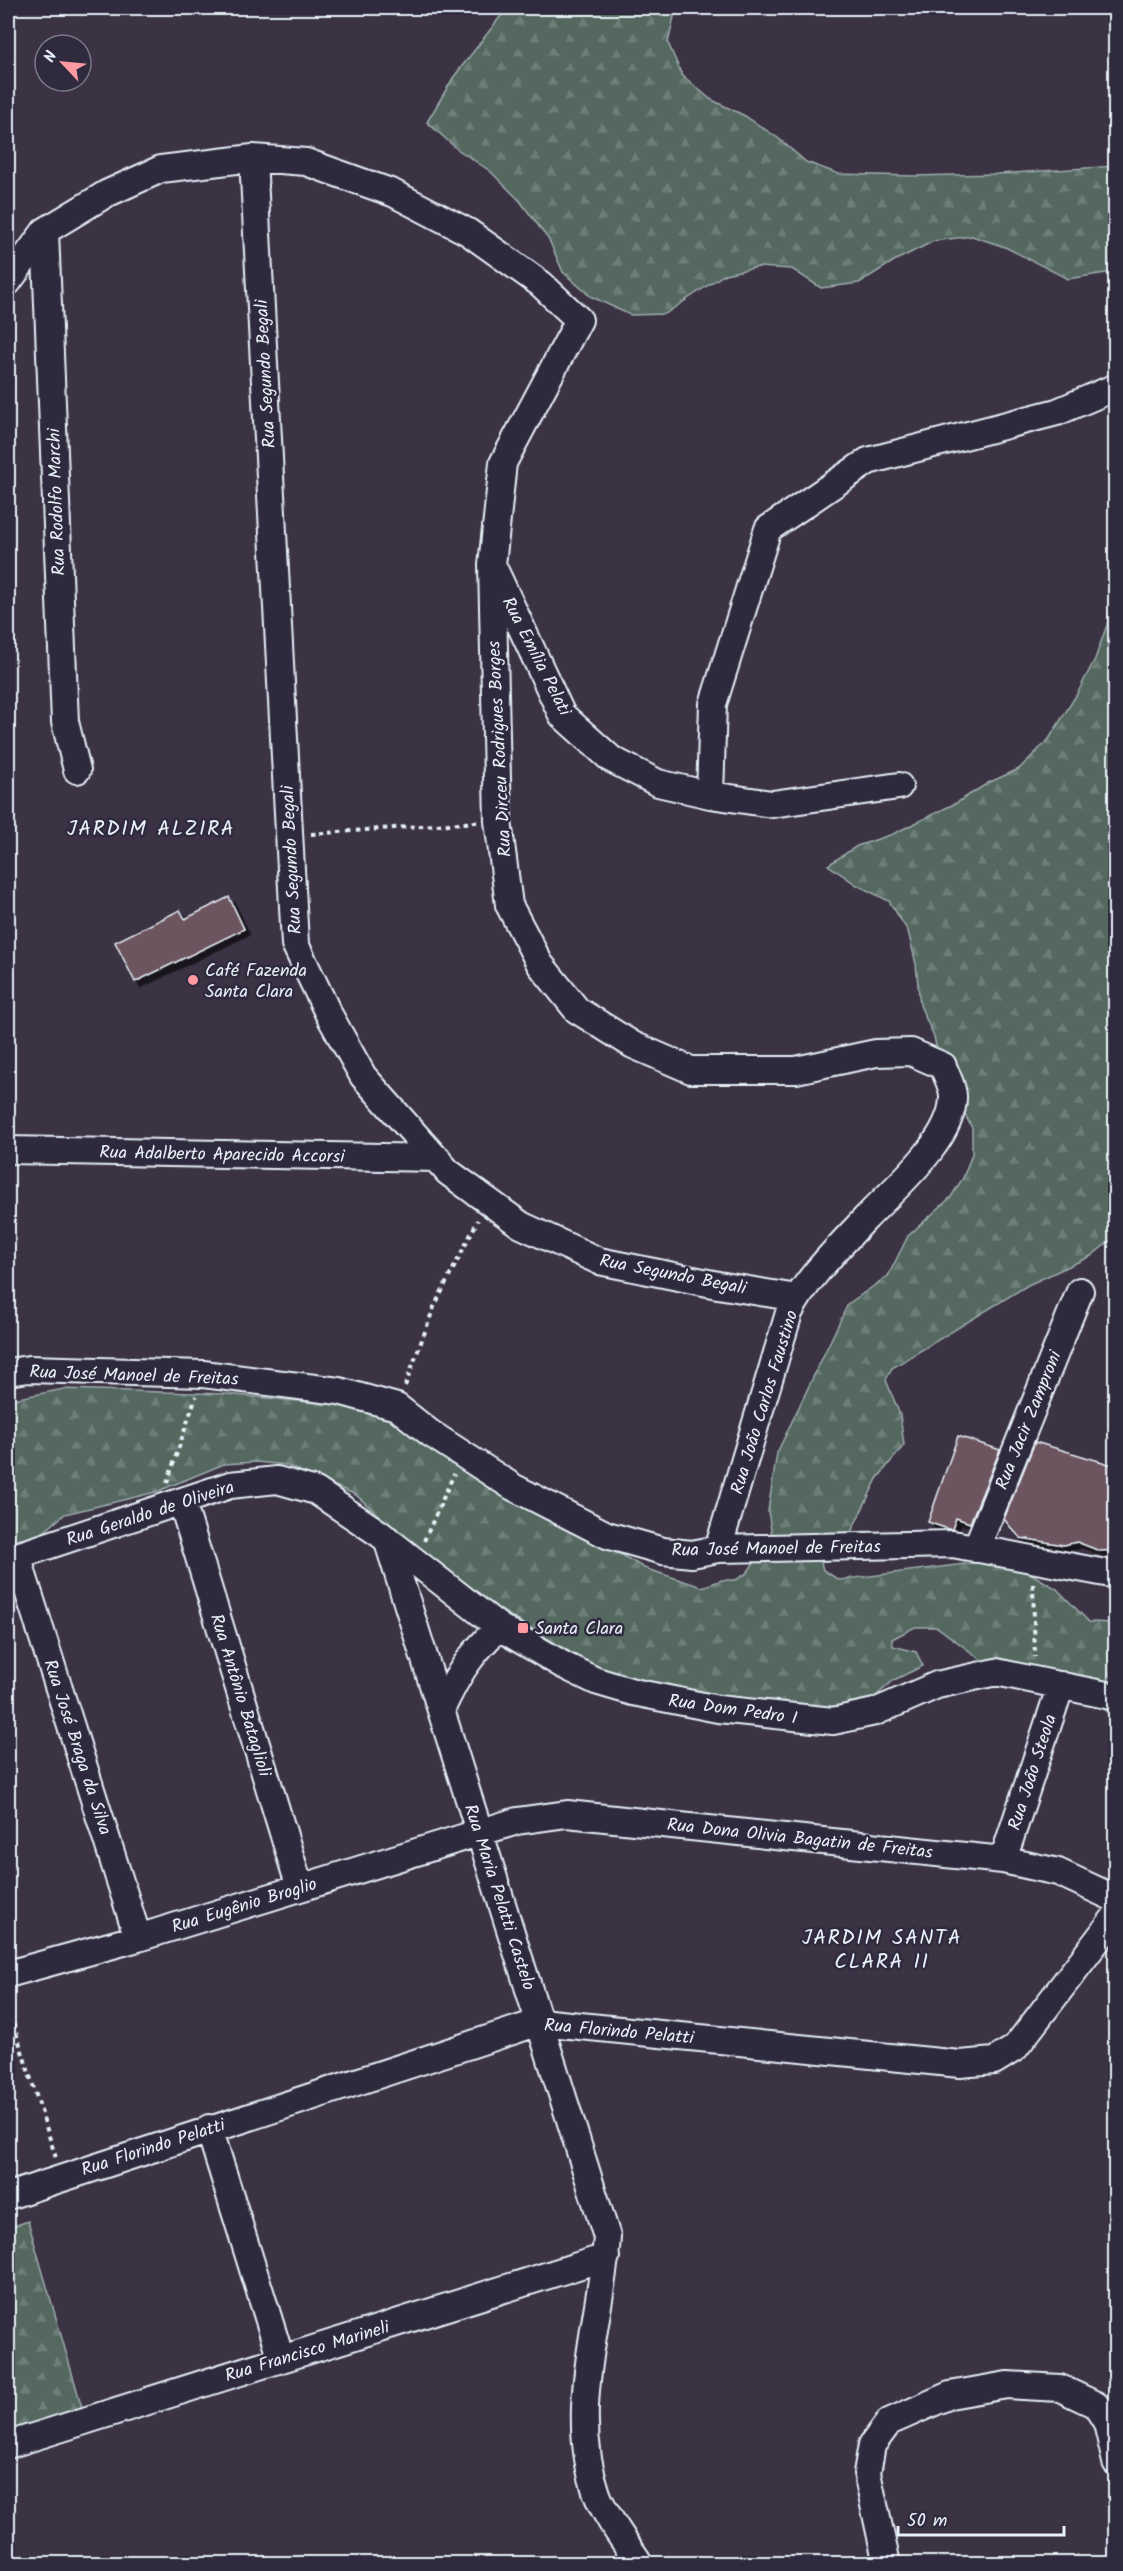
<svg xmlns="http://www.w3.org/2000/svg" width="1123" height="2571" font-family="Kalam,sans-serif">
<defs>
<pattern id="forest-firs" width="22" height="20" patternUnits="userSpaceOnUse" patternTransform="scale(1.5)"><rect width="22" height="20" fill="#546861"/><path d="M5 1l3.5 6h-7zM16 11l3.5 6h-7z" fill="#6d7e78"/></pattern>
<filter id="shadow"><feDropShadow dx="5.5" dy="5.5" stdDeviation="0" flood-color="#0009"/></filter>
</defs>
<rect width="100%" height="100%" fill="#3b3344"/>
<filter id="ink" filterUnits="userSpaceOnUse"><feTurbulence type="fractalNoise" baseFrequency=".0167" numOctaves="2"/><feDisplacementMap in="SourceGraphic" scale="12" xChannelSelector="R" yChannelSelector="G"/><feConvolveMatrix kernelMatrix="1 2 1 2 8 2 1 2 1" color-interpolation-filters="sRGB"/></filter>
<g filter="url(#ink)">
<path fill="url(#forest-firs)" stroke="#9eacac" stroke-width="1.5" d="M507,8H676L668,43L682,75L710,99L745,116L778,138L806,162L839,174L913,176L998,174L1115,166V269L1112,272L1068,279L1005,247L972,236L934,241L894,261L859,283L821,288L792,269L758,267L725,274L665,314L630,315L590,296L563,272L549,240L520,201L490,171L457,149L427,122L453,78Z
M1115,587L1116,1072L1114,1080L1115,1237L1091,1256L1028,1285L892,1368L886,1380L900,1415L904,1445L877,1479L851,1532L821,1562L823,1570L839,1580L988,1561L1018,1566L1057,1589L1089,1622L1115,1623V1723L1102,1706L987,1664L937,1627H915L892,1639L893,1646L916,1652L923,1666L894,1680L866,1705L834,1713L696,1697L603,1672L471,1592L409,1543L356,1495L286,1465L256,1462L224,1464L156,1492L65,1514L39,1536L8,1541V1400L64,1389L226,1394L368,1408L413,1432L501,1492L569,1530L605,1545L644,1568L702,1587L722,1580H736L747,1573L772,1536L768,1511L777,1453L848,1304L888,1276L908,1236L951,1197L963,1178L972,1154V1128L942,1072L934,1037L920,1005L916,964L908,931L889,901L857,885L828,865L857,846L893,834L958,802L988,783L1019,769L1049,739L1077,694L1095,659L1107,625Z
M28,2221L83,2411L8,2436V2228Z"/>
<path fill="#6d555f" stroke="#e8f1f8" stroke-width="1.5" filter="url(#shadow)" d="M229,897L244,929L135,982L115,942L180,910L185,919Z
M958,1436L1000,1450L970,1523L956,1518L952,1529H948L928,1522Z
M1035,1442L1116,1466V1550L1100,1551L1077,1542L1064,1545L1021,1538L1012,1529L1004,1519Z"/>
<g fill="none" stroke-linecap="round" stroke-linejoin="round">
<defs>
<path id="street" d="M253,158L295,944L328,1013L363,1076L448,1172L521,1225L599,1261L718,1285L797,1298
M45,231L65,722L77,770
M8,282L45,231L106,194L161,169L253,158L306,162L393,193L468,232L541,284L579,320L503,463L492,565L498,821L509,905L540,964L577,1010L633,1045L691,1070H796L876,1053L911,1052L943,1066C946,1075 953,1087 953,1096C954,1140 892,1190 864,1220C838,1248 806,1279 789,1313L718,1549
M496,573L562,715L611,759L658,783L710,795L772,804L899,786
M710,795L713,704L768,529L868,461L1057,412L1116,387
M8,1150L437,1158
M8,1372L29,1369L203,1374L339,1391L397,1407L430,1433L513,1487L607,1535L663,1551L692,1554L718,1549L953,1544L1116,1575
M182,1502L300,1888
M387,1539L607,2237C601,2322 567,2410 597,2494C604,2514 628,2546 640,2564
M976,1549L1080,1291
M17,1556L138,1938
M8,1559L230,1485L277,1480L316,1491L380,1534L499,1627L563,1665L596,1681L633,1692L718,1709L833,1721L875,1712L937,1685L996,1672L1116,1697
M441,1710C459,1672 469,1656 499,1627
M1003,1860L1061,1685
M8,1974L138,1938L517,1821L567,1814L1003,1860L1058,1872L1116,1899
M209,2128L281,2359
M8,2196L540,2022L960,2064L994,2061L1015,2048L1116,1916
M8,2445L606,2257
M887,2564L867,2473L872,2445L889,2422L950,2395L1007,2385L1060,2388L1096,2405L1107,2423L1116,2462"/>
</defs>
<use href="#street" stroke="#e8f1f8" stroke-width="30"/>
<path stroke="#e8f1f8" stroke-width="4" stroke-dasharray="4.5 4.5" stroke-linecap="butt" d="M311,834L477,822
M405,1386L434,1307L478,1220
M167,1483L196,1396
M424,1541L454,1474
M1033,1584L1035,1657
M8,2007L56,2158"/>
<use href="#street" stroke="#2f2a3d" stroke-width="26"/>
</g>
</g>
<g fill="#ff9aa2" stroke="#2f2a3d" stroke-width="2">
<circle cx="193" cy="980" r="6"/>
<rect x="517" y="1622" width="12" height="12" rx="3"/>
</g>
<g text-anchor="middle" stroke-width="5" stroke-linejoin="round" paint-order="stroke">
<g font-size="18" fill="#e8f1f8" stroke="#2f2a3d">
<text transform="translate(265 374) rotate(-93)" y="6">Rua Segundo Begali</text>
<text transform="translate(56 502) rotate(-92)" y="6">Rua Rodolfo Marchi</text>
<text transform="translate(537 656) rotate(63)" y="6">Rua Emília Pelati</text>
<text transform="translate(499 749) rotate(-93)" y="6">Rua Dirceu Rodrigues Borges</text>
<text transform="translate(291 860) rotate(-93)" y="6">Rua Segundo Begali</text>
<text transform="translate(222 1154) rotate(1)" y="6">Rua Adalberto Aparecido Accorsi</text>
<text transform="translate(673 1274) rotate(11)" y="6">Rua Segundo Begali</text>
<text transform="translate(134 1375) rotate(2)" y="6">Rua José Manoel de Freitas</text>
<text transform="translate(764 1402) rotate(-73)" y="6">Rua João Carlos Faustino</text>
<text transform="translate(1028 1420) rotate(-68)" y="6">Rua Jacir Zamproni</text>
<text transform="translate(150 1513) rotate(-18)" y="6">Rua Geraldo de Oliveira</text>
<text transform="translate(776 1548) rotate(-1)" y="6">Rua José Manoel de Freitas</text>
<text transform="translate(241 1695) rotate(73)" y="6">Rua Antônio Bataglioli</text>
<text transform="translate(733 1709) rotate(8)" y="6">Rua Dom Pedro I</text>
<text transform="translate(78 1747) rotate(72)" y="6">Rua José Braga da Silva</text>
<text transform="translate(1032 1772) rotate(-72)" y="6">Rua João Steola</text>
<text transform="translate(800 1838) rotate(6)" y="6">Rua Dona Olivia Bagatin de Freitas</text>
<text transform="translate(500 1897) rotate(72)" y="6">Rua Maria Pelatti Castelo</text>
<text transform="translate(244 1905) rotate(-17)" y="6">Rua Eugênio Broglio</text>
<text transform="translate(619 2031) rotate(5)" y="6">Rua Florindo Pelatti</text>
<text transform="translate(153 2147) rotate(-18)" y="6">Rua Florindo Pelatti</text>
<text transform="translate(307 2351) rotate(-17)" y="6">Rua Francisco Marineli</text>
</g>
<g font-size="18" fill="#e8f1f8" stroke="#2f2a3d" text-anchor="start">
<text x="205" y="976">Café Fazenda<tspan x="205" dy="21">Santa Clara</tspan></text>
<text x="535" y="1634">Santa Clara</text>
</g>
<g font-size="21" letter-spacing="1.5" fill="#e8f1f8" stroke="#2f2a3d">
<text x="151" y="835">JARDIM ALZIRA</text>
<text x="882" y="1944">JARDIM SANTA<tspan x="882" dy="24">CLARA II</tspan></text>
</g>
</g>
<rect width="1123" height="2571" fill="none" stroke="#2f2a3d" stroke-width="30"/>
<rect x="15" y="15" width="1093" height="2541" fill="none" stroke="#e8f1f8" stroke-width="2" filter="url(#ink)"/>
<g transform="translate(63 63) rotate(296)"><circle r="28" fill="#2f2a3d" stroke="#797a88" stroke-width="1.5"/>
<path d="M0-4.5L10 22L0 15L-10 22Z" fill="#ff9aa2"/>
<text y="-9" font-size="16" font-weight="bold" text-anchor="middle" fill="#e8f1f8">N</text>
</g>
<path d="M898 2526v9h166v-9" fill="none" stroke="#e8f1f8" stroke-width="3"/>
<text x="907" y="2526" font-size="18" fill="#e8f1f8" stroke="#2f2a3d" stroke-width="4.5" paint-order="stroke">50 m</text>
</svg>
